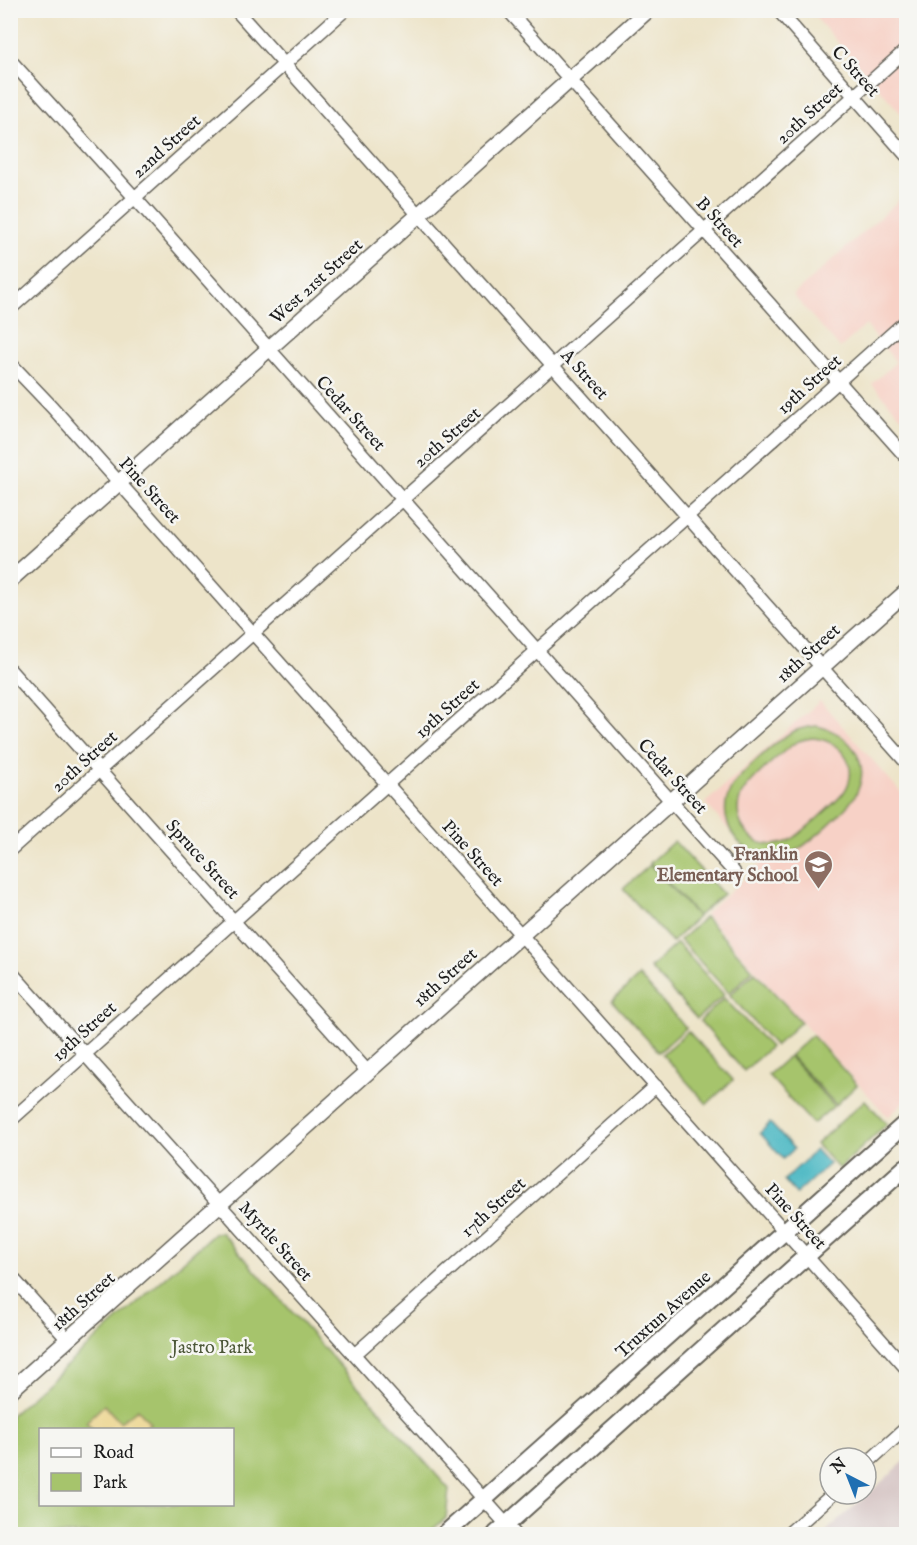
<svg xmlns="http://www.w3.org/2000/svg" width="917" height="1545" font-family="'IM FELL English',serif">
<rect width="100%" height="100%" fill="#f6f6f2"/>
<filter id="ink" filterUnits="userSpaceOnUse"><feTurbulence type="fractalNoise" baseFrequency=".0167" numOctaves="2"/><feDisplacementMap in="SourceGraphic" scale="12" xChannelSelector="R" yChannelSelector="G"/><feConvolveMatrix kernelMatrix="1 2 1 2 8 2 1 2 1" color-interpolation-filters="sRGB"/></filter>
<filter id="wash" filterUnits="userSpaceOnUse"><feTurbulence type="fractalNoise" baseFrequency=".008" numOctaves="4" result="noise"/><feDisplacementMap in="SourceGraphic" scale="24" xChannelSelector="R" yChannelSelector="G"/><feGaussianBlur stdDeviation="1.35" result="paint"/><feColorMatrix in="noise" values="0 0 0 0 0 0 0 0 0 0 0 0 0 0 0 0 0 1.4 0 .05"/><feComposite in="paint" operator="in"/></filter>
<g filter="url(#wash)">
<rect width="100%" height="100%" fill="#ede4c9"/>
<path fill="#f7d1c6" d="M810,11H906V119Z
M906,194V422L872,384L896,362L866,325L840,348L793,295Z
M820,701L906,798V1100L888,1117L705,914L760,865L705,803Z"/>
<path fill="#d2bfbf" d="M906,1460V1534H823Z"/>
<path fill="#a6c46c" stroke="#617044" stroke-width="1.5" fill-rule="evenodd" d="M816,726C847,731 872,760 857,792C851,807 806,847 791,853C781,857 770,858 760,855C732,846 717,815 731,789C738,775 779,738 794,731C801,728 808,727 816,726ZM812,738C839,739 862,766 844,792C839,800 797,837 789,841C782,844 774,846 766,844C757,843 749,837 744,829C737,819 736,805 742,794C749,781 782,752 795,743C799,740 806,739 812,738Z
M674,841L723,894L698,916L650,863Z
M650,865L698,917L672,942L623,889Z
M705,917L753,970L729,993L680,940Z
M677,943L724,995L697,1019L650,968Z
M755,972L801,1022L775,1046L730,995Z
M639,976L686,1028L659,1052L612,1001Z
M724,998L770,1047L744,1071L700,1021Z
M688,1031L733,1080L707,1104L662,1054Z
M812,1035L857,1085L836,1105L790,1055Z
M789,1056L834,1106L813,1124L768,1075Z
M865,1100L887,1124L839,1169L816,1144Z
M221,1232L449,1489L446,1518L427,1534H11L10,1416L215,1233ZM40,1430H232V1504H40Z"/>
<path fill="#eeda9e" stroke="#857b5d" stroke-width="1.5" d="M104,1405L120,1422L138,1409L150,1423L144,1429H93L86,1422Z"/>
<path fill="#49b7c3" stroke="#326a70" stroke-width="1.5" d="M770,1123L794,1149L783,1159L760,1133Z
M816,1150L829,1164L796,1194L784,1180Z"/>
</g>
<g filter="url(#ink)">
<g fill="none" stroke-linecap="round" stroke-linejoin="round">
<defs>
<path id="minor" d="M236,10L906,762
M508,10L906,457
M778,10L906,155
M10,60L135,198L734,872
M10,309L345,10
M10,363L52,407L906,1368
M10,670L368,1072
M10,850L906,50
M10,971L515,1534
M10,1121L906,321
M10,1275L68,1340
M354,1355L656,1086
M866,1464L906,1428
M788,1534L833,1494"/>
<path id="tertiary" d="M10,580L648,10
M10,1391L906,592"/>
<path id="secondary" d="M445,1534L906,1123
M496,1534L906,1167"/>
</defs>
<use href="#minor" stroke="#656259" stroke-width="15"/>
<use href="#tertiary" stroke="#656259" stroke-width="18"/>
<use href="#secondary" stroke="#656259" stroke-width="20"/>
<use href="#minor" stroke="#fff" stroke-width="12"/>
<use href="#tertiary" stroke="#fff" stroke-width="15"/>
<use href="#secondary" stroke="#fff" stroke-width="16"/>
</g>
</g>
<defs>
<symbol id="school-pin" viewBox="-11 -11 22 30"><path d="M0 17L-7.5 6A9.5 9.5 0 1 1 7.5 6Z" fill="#8d6e63" stroke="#f6f6f2"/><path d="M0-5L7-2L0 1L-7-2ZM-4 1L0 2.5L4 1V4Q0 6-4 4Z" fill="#fff"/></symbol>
</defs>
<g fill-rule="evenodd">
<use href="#school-pin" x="802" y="848" width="33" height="45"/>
</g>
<g text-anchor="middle" stroke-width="5" stroke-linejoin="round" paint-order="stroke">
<g font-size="18" fill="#1c1c1c" stroke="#f6f6f2">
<text transform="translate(856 71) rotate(48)" y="6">C Street</text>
<text transform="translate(809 113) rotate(-42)" y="6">20th Street</text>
<text transform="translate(166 146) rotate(-42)" y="6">22nd Street</text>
<text transform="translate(720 222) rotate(48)" y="6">B Street</text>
<text transform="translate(316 281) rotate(-42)" y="6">West 21st Street</text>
<text transform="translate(585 374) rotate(48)" y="6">A Street</text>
<text transform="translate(809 384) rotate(-42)" y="6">19th Street</text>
<text transform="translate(351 413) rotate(48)" y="6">Cedar Street</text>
<text transform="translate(447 437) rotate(-41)" y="6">20th Street</text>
<text transform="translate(150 490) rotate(48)" y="6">Pine Street</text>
<text transform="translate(808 653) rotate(-42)" y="6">18th Street</text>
<text transform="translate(447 708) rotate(-42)" y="6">19th Street</text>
<text transform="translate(84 761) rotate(-42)" y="6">20th Street</text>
<text transform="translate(673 776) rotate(48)" y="6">Cedar Street</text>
<text transform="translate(473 853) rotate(48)" y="6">Pine Street</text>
<text transform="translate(203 859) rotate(48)" y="6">Spruce Street</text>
<text transform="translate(445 977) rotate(-42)" y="6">18th Street</text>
<text transform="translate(84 1031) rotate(-42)" y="6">19th Street</text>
<text transform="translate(493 1207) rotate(-42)" y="6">17th Street</text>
<text transform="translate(796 1216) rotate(48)" y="6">Pine Street</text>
<text transform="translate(276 1241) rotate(48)" y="6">Myrtle Street</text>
<text transform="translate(83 1301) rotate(-42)" y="6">18th Street</text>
<text transform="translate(663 1314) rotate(-42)" y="6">Truxtun Avenue</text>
</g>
<g font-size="18" font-weight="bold" fill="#785e54" stroke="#f6f6f2" text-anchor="end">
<text x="798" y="860">Franklin<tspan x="798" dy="21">Elementary School</tspan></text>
</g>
<g font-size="18" fill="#4c5738" stroke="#f6f6f2">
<text x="212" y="1353">Jastro Park</text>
</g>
</g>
<rect width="917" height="1545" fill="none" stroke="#f6f6f2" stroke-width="36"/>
<rect x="39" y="1428" width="195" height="78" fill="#f6f6f2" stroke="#9f9f9c" stroke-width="1.5"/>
<rect x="51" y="1448" width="30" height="9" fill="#ffffff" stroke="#9f9f9c" stroke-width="1.5"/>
<text x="93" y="1458" font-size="18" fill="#1c1c1c">Road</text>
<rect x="51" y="1473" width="30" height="18" fill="#a6c46c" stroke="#9f9f9c" stroke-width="1.5"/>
<text x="93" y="1488" font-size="18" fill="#1c1c1c">Park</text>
<g transform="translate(848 1476) rotate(318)"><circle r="28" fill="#f6f6f2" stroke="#9f9f9c" stroke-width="1.5"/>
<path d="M0-4.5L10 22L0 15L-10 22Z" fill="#1f6fb2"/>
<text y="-9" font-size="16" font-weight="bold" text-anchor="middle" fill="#1c1c1c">N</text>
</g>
</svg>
